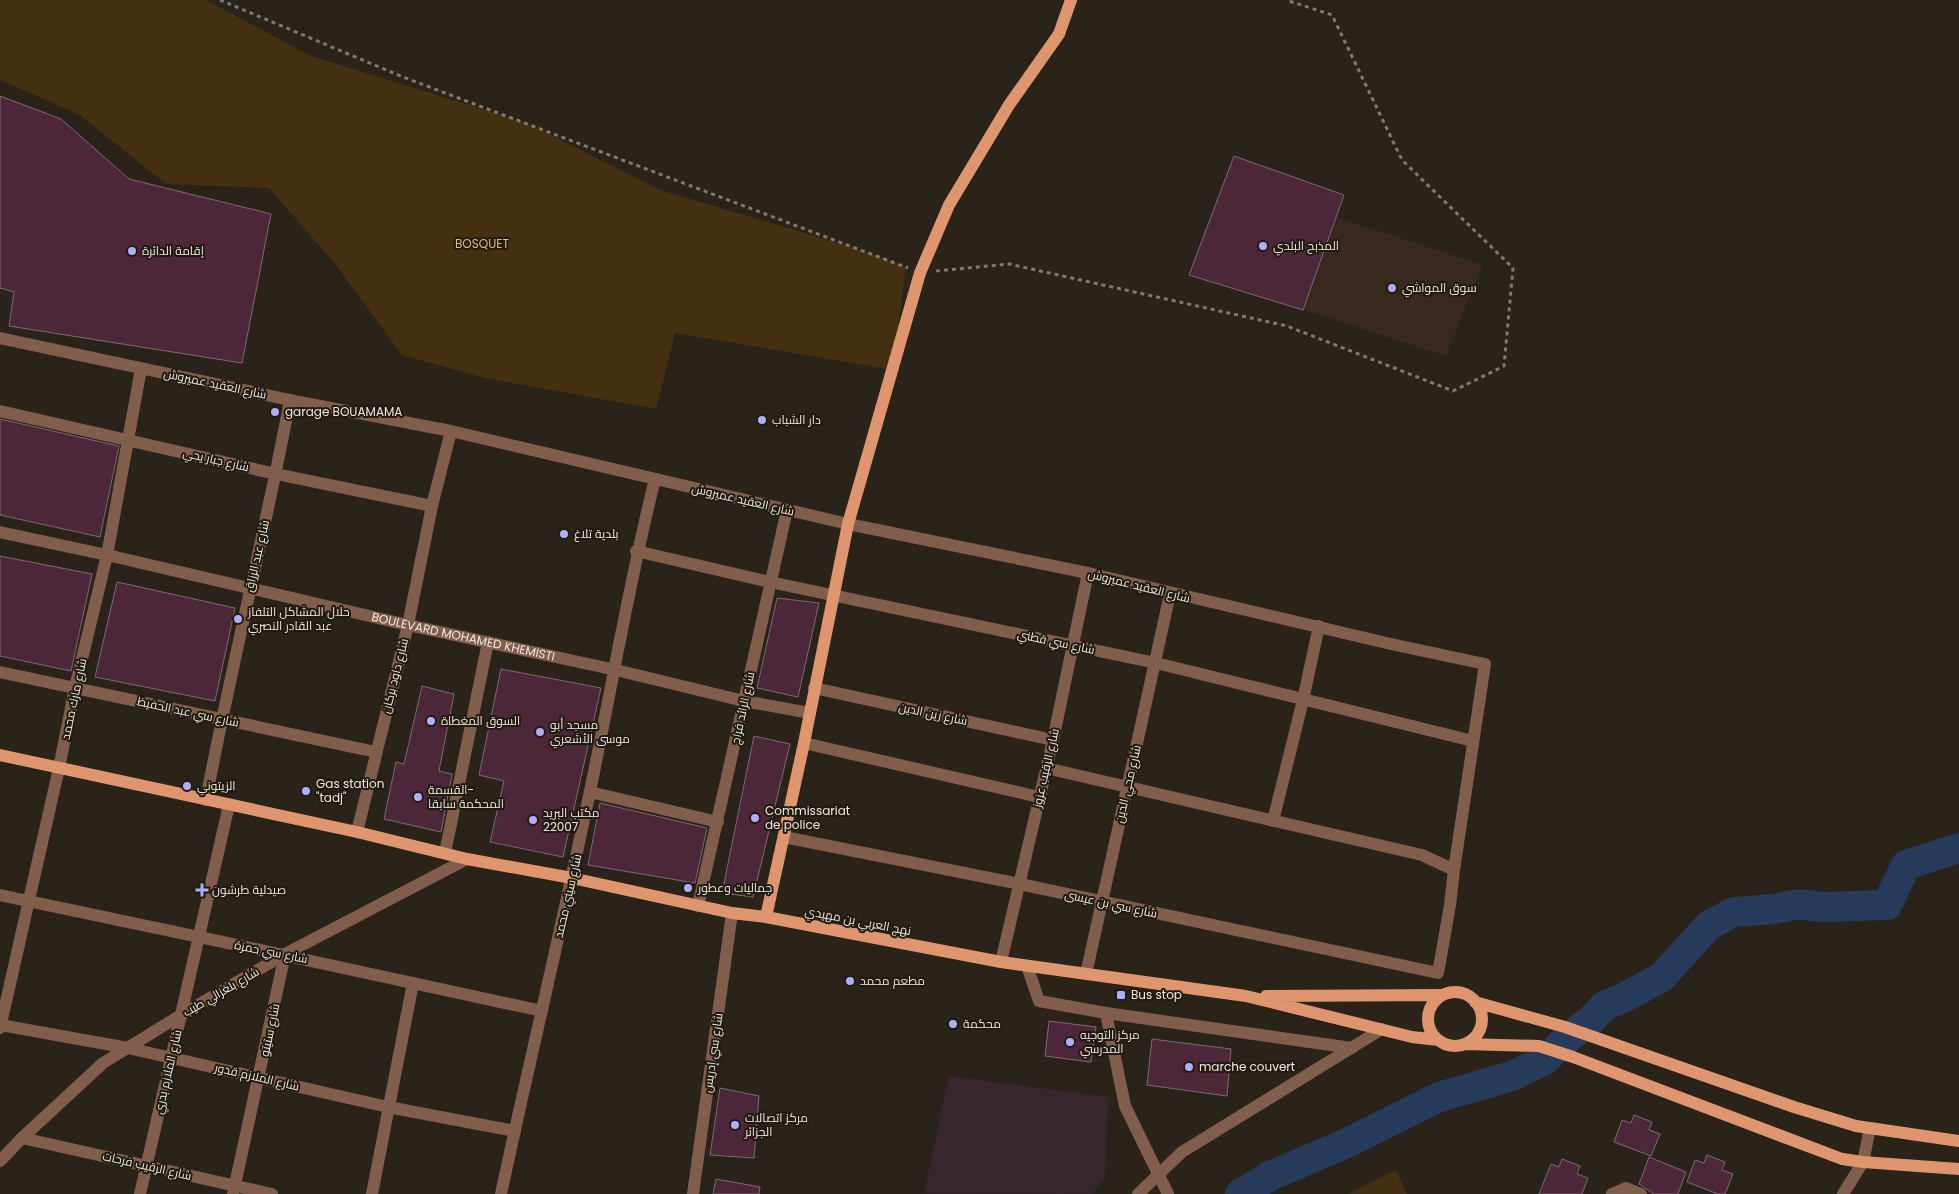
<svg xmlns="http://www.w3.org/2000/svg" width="1959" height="1194" font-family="Poppins,Cairo,sans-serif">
<rect width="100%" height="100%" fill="#2a2319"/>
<path fill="#38281e" d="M1336,217L1483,265L1446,356L1303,310Z"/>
<path fill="#38262e" d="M949,1076L1108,1097L1105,1178L1092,1194L924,1193Z"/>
<path fill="#443010" d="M0,0H206L311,56L527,123L660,190L852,247L906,267L893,370L675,333L656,409L485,378L402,355L336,265L269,188L166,184L80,115L0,80Z
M1396,1170L1407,1194H1348Z"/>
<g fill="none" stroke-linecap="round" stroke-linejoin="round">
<path stroke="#263b5b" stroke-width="30" d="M1240,1194L1270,1176L1347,1143L1439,1097L1512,1076L1545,1060L1563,1042L1592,1019L1604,1006L1625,997L1662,977L1709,925L1734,912L1774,909L1799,904L1823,907L1887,905L1906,865L1959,848"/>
</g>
<path fill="#4c2739" stroke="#7a6b71" d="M0,96L61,119L129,179L271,214L242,363L9,326L14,292L0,288Z
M1234,156L1344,195L1303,310L1189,275Z
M0,419L119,446L100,537L0,515Z
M0,556L92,574L71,671L0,656Z
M117,582L235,608L215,701L95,677Z
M777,598L819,603L798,697L757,688Z
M501,669L601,688L563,857L490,842L504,781L479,775Z
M422,686L454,694L439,771L452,774L441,832L384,819L396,762L404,764Z
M754,736L790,744L753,897L722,893Z
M600,803L707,828L695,883L588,865Z
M1049,1021L1096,1027L1091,1062L1045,1056Z
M1152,1039L1231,1049L1227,1096L1147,1085Z
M720,1088L759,1096L754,1158L710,1155Z
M1634,1115L1652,1122L1649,1130L1660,1134L1651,1156L1614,1142L1622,1120L1631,1123Z
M1707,1155L1725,1162L1722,1170L1733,1174L1725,1194H1718L1687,1182L1695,1160L1704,1163Z
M1649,1157L1686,1172L1678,1194H1654L1639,1184Z
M1562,1159L1580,1166L1577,1174L1588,1178L1582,1194H1539L1551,1164L1559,1167Z
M716,1179L760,1187L759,1194H713Z"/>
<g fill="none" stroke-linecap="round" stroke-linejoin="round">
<path stroke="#7f7970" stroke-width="3" stroke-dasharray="4 4" stroke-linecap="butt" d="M220,0L403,77L908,268
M936,271L1009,264L1287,326L1453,391L1504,366L1513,268L1402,160L1332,15L1286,0"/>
<g stroke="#815e4c" stroke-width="12">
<path d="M0,338L290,400L451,431L848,524L1088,573L1391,644L1485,664L1454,870"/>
<path d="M0,411L276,474L432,506"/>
<path id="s1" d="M0,532L107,555L408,625L616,670L744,701L810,713"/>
<path d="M636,551L770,582L1156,663L1473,741"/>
<path d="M0,672L376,752"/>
<path d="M814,688L1053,740"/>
<path d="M804,743L1039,797"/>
<path d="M590,792L718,822"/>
<path d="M206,800C231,666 265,534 290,400"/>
<path d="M1273,821L1303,700L1319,626"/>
<path d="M357,832L408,625L432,506L451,431"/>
<path d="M784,837L1020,884L1438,973L1450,905L1454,870L1422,855L1046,768"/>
<path d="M445,853L488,642"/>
<path d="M0,895C181,933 361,971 542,1011"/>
<path d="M698,906L787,510"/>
<path d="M1001,962L1053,740L1088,573"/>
<path d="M1027,966L1039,1001L1106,1013L1125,1106L1168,1194"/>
<path d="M1086,974L1170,594"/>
<path d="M1106,1013L1352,1048"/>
<path d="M0,1025L128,1048L388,1107L515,1131"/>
<path d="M0,1028L59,768L75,688L107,555L141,369"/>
<path d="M22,1138L272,1194"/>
<path d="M0,1161L22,1138L103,1063L181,1015L285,954L467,859"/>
<path d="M140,1194L229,805"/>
<path d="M233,1194L285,954"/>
<path d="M372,1194L413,983"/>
<path d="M501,1194C530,1059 562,926 590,791C612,687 629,582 655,479"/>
<path d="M693,1194L732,913"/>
<path d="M1138,1194L1182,1152L1382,1029"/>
<path d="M1612,1194L1626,1188L1641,1194"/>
<path d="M1843,1194L1863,1162L1870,1128"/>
</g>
<path stroke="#df966f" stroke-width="12" d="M0,755L357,832L467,859L572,878L732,913L766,917L1001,962L1246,996L1412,1037L1438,1040
M766,917L804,743L848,524L920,273L949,205L1009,105L1059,34L1071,0
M1428 1019a27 27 0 1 1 54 0a27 27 0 1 1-54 0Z
M1266,996L1441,995
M1475,1002L1565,1027L1794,1107L1856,1126L1959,1141
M1465,1044L1539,1046L1573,1057L1842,1159L1863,1162L1959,1169"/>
</g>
<g fill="#adaffb" stroke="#211a10" stroke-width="2">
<circle cx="1263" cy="246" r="5"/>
<circle cx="132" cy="251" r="5"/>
<circle cx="1392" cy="288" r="5"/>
<circle cx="275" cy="412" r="5"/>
<circle cx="762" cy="420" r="5"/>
<circle cx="564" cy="534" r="5"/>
<circle cx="238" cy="619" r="5"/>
<circle cx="431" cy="721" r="5"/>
<circle cx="540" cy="732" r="5"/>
<circle cx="187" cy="786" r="5"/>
<circle cx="306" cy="791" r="5"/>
<circle cx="418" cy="797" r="5"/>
<circle cx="755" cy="818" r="5"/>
<circle cx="533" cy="820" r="5"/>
<circle cx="688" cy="888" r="5"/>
<path d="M199.5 882.5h5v5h5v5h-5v5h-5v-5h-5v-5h5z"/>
<circle cx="850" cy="981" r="5"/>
<rect x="1116" y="990" width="10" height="10" rx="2.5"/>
<circle cx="953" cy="1024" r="5"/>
<circle cx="1070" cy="1042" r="5"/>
<circle cx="1189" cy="1067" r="5"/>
<circle cx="735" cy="1125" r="5"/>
</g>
<g text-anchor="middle" stroke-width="4" stroke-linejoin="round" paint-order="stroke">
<g font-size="12" fill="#e2ba7d" stroke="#211a10">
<text x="482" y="248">BOSQUET</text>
</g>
<g font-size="12" fill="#efeae3" stroke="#211a10" text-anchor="start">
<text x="1273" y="250">المذبح البلدي</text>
<text x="142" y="255">إقامة الدائرة</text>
<text x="1402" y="292">سوق المواشي</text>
<text x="285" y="416">garage BOUAMAMA</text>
<text x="772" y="424">دار الشباب</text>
<text x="574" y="538">بلدية تلاغ</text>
<text x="248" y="616">حلال المشاكل التلفاز<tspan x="248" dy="14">عبد القادر النصري</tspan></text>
<text x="441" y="725">السوق المغطاة</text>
<text x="550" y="729">مسجد أبو<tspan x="550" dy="14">موسى الأشعري</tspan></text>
<text x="316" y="788">Gas station<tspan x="316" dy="14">"tadj"</tspan></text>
<text x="197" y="790">الزيتوني</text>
<text x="428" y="794">القسمة-<tspan x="428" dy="14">المحكمة سابقا</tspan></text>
<text x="765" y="815">Commissariat<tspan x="765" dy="14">de police</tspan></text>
<text x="543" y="817">مكتب البريد<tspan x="543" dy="14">22007</tspan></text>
<text x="698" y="892">جماليات وعطور</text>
<text x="212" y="894">صيدلية طرشون</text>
<text x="860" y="985">مطعم محمد</text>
<text x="1131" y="999">Bus stop</text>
<text x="963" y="1028">محكمة</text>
<text x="1080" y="1039">مركز التوجيه<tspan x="1080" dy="14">المدرسي</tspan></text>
<text x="1199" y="1071">marche couvert</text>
<text x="745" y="1122">مركز اتصالات<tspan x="745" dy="14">الجزائر</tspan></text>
</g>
<g font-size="12" fill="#efeae3" stroke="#211a10">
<text transform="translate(215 384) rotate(12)" y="4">شارع العقيد عميروش</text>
<text transform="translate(216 460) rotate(13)" y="4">شارع جبار يحي</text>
<text transform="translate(743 500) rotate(13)" y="4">شارع العقيد عميروش</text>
<text transform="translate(257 556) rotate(-77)" y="4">شارع عبد الرزاق</text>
<text transform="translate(1139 586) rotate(14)" y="4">شارع العقيد عميروش</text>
<text dy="4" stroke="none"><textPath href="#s1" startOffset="475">BOULEVARD MOHAMED KHEMISTI</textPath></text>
<text transform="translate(1056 642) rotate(12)" y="4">شارع سي قطني</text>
<text transform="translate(395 676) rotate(-76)" y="4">شارع داود بركان</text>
<text transform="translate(74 699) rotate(-78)" y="4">شارع مارك محمد</text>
<text transform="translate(743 708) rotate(-78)" y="4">شارع الرائد فراج</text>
<text transform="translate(188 712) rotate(12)" y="4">شارع سي عبد الحفيظ</text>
<text transform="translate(933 714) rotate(12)" y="4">شارع زين الدين</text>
<text transform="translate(1046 768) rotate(-77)" y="4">شارع الرقيب عزوز</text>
<text transform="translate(1128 784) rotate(-77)" y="4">شارع محي الدين</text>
<text transform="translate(568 896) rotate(-77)" y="4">شارع سيني محمد</text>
<text transform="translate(1111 904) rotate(12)" y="4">شارع سي بن عيسى</text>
<text transform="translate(858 921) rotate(11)" y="4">نهج العربي بن مهيدي</text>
<text transform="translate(271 952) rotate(11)" y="4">شارع سي حمزة</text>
<text transform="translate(221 992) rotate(-30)" y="4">شارع بلغزالي طيب</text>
<text transform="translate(270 1030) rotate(-78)" y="4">شارع ستيتو</text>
<text transform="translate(713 1053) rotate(-82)" y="4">شارع سي إدريس</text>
<text transform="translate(168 1072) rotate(-77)" y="4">شارع الملازم بدري</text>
<text transform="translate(257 1077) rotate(13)" y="4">شارع الملازم قدور</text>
<text transform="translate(147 1166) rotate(13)" y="4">شارع الرقيب فرحات</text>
</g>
</g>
</svg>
